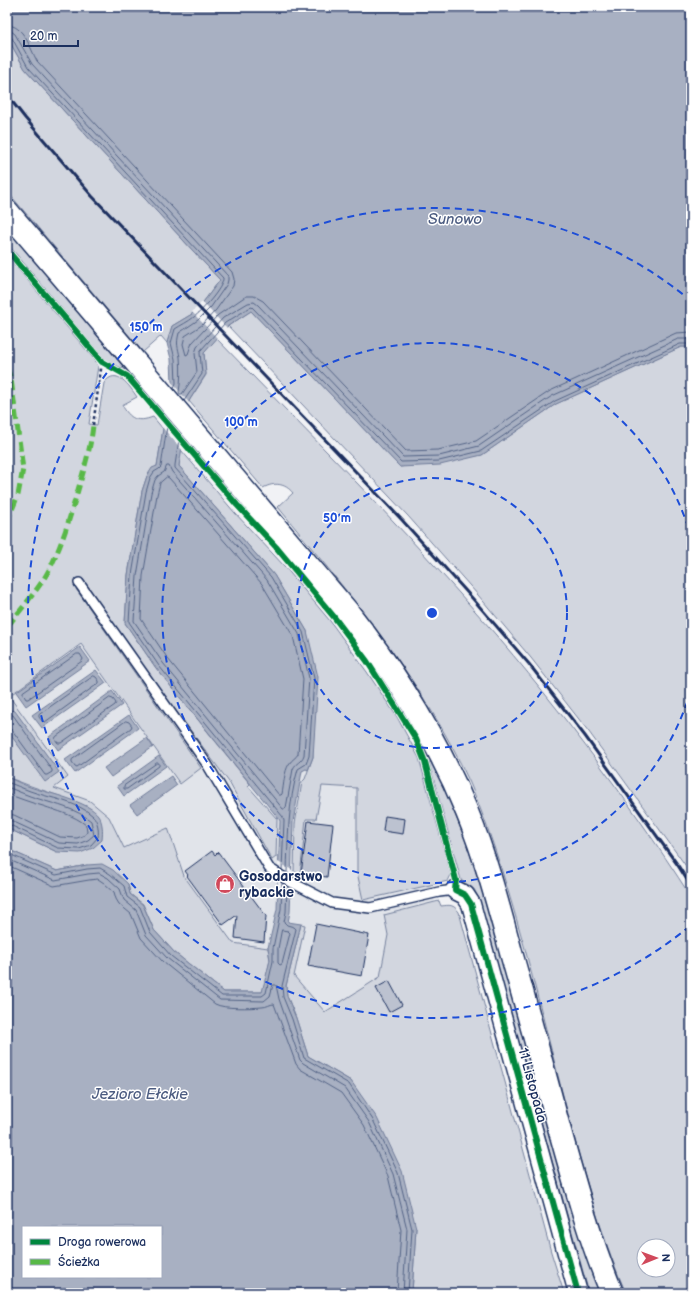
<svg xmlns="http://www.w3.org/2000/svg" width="698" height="1300" font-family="'Balsamiq Sans',sans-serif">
<rect width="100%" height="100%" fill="#f1f2f5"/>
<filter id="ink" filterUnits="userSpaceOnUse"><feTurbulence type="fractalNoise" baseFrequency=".025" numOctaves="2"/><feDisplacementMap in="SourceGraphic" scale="8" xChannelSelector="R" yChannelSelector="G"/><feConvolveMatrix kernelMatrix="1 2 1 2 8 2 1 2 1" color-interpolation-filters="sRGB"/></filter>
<g filter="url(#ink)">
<path fill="#e1e4ea" d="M90,578L397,758L496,1132L56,859L7,834V667L67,621Z"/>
<path fill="#d2d6df" stroke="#76829e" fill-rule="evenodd" d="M7,37L25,69L220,280L204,301L192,314L172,326L167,343L161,336L143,352L7,191Z
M7,228L126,370L105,360L7,243Z
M7,256L94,359L98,366L89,424L97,425L104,383C117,366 130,387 137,397L122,405C130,419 137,423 153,417L163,429L157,466L147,476L142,491L128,575L125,623L156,668L250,784L248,786L277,819L276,857L272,860L229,782L147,672L83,579L76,589L201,768L180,784L81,644L9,696L68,777L54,788L90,801L109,817L124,848L168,828L184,876L233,943L268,948L270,960L263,992H224L174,952L154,930L143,904L130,894L128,884L87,865L57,871L7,849V828L57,852L88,807C62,796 34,788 7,777Z
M251,311L400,467L482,455L556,404L681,347H691V873L589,732L531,658L478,595L408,516L228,326Z
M216,338C301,426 388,512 468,603C550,695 625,794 691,897V1293H626C605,1246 591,1197 577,1148C559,1082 543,1015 525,949C509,893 493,837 470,783C423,680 349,594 278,507L293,493C285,483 274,482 263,488L189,401L206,375L204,353ZM644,1246H668V1270H644Z
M181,450L235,513L285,567L330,621L367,672L397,717L419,758L451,875L448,881L363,900L357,872V788L322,786L316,819H306L300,875L294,872L295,824L302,782L305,779L313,757L307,631L274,575L179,466Z
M429,762H432L447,795L465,839L481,887L572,1213L600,1293H589L479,899L474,889L461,880Z
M439,901L441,906C450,905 453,904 459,912L551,1252L564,1293H412L416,1228L351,1081L308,1056L296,1018L287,996L286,986L301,924L305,925L294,976L325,1012L380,977L388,935L384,915Z"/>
<path fill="#a8b0c2" stroke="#707c9a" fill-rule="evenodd" d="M7,7H691V347H681L556,404L482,455L440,465L400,467L251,311L228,326L204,353L206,374L189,401L179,466L274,575L307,631L318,677L313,757L308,770L306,769L302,771L293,822L290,912L288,922L301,924L286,986L287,996L296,1018L308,1056L351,1081L377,1118L402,1171L416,1228L412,1293H7V849L57,871L87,865L102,864L113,870L128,884L130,894L143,905L154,930L174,952L224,992H262L270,960L268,948L277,909L280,821L279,819L156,668L125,623L128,575L142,491L147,476L152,468L157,466L163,429L172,383L171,359L167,343L172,326L192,314L204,301L220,280L25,69L7,37ZM23,1227H161V1277H23Z
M80,647L90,661L26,706L16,692Z
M96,670L106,683L42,728L32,715Z
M112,691L122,705L58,750L49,737Z
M10,710L15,711L59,772L45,782L7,730V712Z
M129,715L138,728L75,773L65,760Z
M147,738L153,747L111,777L104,768Z
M159,756L166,766L124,796L117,786Z
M171,776L177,785L137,814L130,805Z
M7,777C16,781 24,785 33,788C49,793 89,802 98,815C103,822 103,832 102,840L93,848L80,853L57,852L7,828Z"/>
<path fill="#f1f2f5" d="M202,302L228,329L218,339L192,312Z
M170,380L190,404L183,451L161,426Z
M278,862L292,870L291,894L278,886Z"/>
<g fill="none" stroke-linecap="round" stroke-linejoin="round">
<path stroke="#536386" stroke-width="1" d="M7,25C24,25 30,48 37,61L232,272L234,279L233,286L216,310L202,325L185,336L183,344L186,355L188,354L190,348L192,343L218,315L243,298L247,296H254L263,301L406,451L438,450L476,441L550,391L676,333L691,332
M7,31H11L15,34L32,64L228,276V280L227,284L211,307L198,320L179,333C176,345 178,346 180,357C181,369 181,381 179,392L180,394H182L197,372L195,353L197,347L223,318L248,303L254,302L258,305L403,457L439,456L479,446L552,396L678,339H691
M7,36H10L12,38L28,67L223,278C224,287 201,312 194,317C188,322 181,325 175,329L171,343L175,359L176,383L174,389
M184,401L202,374L200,353L201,350L225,323L249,308L252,307L401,462L439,461L481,451L555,401L680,344H691
M168,419L161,467L159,469L154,472L150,478L146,492L132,575L129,622L159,666L283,817L284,821L282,870
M180,433L175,465V468L271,577L303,632L314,678L309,756L306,764L298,769C288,803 288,839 287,873
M167,466H169L172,472L267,580L299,634L309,678L304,755C301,763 296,762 293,769L286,808L285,809H283L163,663L134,621L137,576L151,493L155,480L158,476L164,472Z
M167,477L169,478L262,584L293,636L303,679L298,754C296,758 292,759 289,764C284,772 284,784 282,794L281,795H279L168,659L141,619L143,576L157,495L160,483Z
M77,654H80L83,659L82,661L28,699H26L23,694V692Z
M94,676L96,677L99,681V683L45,722L42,721L39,717V715Z
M110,698L113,699L116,703L115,705L61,743H58L55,739L56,737Z
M7,715H13L52,770V772L47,775H45L12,730L7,728
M126,721L129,722L132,726L131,728L77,767L75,766L72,762V760Z
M157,763H159V766L127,789H124V786Z
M7,782C15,785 22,788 30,791C49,798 79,802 93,816C98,821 99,831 98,837L91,845L79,849L58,848L10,825H7
M7,787C18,791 28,796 39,799C57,805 77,809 91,821L94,835L88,840L78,844L59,843L12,821L7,820
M7,794C19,798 31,803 43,806C57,811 74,815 86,825L87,832L85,835L77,838L60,837L14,815L7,814
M7,853L56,875L87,869L100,868L110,874L124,886L127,897L140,907L150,932L171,956L222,996H262L266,993L273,961V948L281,909L282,883
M7,859L55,880L88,874L99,873L108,878L120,889L124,900L136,910L146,935L167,958L220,1000L264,1001L270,996L273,985H276L279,999L300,1060L303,1063L345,1088L369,1122L393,1174L407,1229L403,1293
M7,865L54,886L89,880L98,879L104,883L114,892L116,899L119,904L131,914L141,938L163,962L215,1004C224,1009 251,1008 262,1007C267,1007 270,1004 274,1004L296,1064L300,1069L341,1093L364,1125L388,1176L401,1230L397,1293
M287,886L286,912L284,922L287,925L294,927L296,929L282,986L283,997L292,1019L304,1058L349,1084L373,1120L398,1173L412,1229L408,1293
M282,930L288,931L290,933L282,964L280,965L278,963V949Z"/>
</g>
<path fill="#bcc2d0" stroke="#1b2f5e" d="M385,816L405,819L403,834L383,831Z
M308,821L333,824L327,877L301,874Z
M212,851L215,855L218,852L266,916L264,942L235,938L237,915L223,925L187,876L188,875L185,871Z
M316,924L369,935L362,976L308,966Z
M389,981L402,1005L389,1012L376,988Z"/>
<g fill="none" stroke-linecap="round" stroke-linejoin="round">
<defs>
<path id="lane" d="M79,583L207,764L269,868L291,882L332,903L370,908L439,892L455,890"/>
<path id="street" d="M455,890L465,895L471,904L578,1293"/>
<path id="primary" d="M7,211L348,612C396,673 437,739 467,812C486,858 499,908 512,956C528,1012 543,1068 558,1124C574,1181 589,1238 612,1293"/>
</defs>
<use href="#lane" stroke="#1b2f5e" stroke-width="12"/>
<use href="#street" stroke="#1b2f5e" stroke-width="21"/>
<use href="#primary" stroke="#1b2f5e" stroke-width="25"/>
<path stroke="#1b2f5e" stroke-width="2.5" stroke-dasharray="3 3" stroke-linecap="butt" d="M93,425L102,362"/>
<use href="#lane" stroke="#fff" stroke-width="9"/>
<use href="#street" stroke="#fff" stroke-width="18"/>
<use href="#primary" stroke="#fff" stroke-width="22"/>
<path stroke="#1b2f5e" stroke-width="3" d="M7,95L25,118L92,196L402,520L473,599L529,664L585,736L677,864L691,886"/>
<path stroke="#58b947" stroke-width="5" stroke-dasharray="10 5" stroke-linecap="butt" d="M7,367L11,379L23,469L18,495L9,517
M7,625L11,622C23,607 40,587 49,570C62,545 70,517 78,490C84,469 91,447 93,425"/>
<defs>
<path id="cycleway" d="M7,250L76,331L102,362L127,376L237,505L276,547L334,617L367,661L416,739L425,762L456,880L455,890L465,895L471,904L578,1293"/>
</defs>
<use href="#cycleway" stroke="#fff" stroke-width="8"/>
<use href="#cycleway" stroke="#00873e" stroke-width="6"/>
</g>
</g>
<g fill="none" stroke="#1d4ed8" stroke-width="2" stroke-dasharray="7 5">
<circle cx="432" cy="613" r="135"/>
<path d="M691 690A270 270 0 1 1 691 536"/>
<path d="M690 926A405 405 0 1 1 690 300"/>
</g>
<defs>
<symbol id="shop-disc" viewBox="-11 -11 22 22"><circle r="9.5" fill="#d1495b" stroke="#fff"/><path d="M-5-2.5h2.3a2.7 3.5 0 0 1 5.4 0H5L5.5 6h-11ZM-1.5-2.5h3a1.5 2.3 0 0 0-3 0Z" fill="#fff"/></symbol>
</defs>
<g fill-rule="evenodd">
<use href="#shop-disc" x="214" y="873" width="22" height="22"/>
</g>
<g text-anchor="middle" stroke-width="3" stroke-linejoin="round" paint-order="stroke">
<g font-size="14" font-weight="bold" fill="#1b2f5e" stroke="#fff" text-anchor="start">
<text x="239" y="881">Gosodarstwo<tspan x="239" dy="16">rybackie</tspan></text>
</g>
<g font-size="14" fill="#1b2f5e" stroke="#fff">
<text transform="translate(533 1085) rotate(75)" y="5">11 Listopada</text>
</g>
<g font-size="15" font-style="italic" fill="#4c5c81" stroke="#fff">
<text x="455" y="224">Sunowo</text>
<text x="140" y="1099">Jezioro Ełckie</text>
</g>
</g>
<circle cx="432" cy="613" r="6" fill="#1d4ed8" stroke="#fff" stroke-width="2"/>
<g font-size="12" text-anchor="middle" font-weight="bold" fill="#1d4ed8" stroke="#fff" stroke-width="3" stroke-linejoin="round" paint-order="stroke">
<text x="146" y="331">150 m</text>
<text x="241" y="426">100 m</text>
<text x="337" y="522">50 m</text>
</g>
<rect width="698" height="1300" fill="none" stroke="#fff" stroke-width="24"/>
<rect x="12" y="12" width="674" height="1276" fill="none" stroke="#1b2f5e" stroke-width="1.5" filter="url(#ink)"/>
<rect x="22" y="1226" width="140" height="52" fill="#ffffff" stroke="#a4acbf"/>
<rect x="30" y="1239" width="20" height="6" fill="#00873e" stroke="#a4acbf"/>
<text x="58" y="1246" font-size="12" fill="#1b2f5e">Droga rowerowa</text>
<rect x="30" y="1259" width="20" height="6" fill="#58b947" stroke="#a4acbf"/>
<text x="58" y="1266" font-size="12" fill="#1b2f5e">Ścieżka</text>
<g transform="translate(656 1258) rotate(89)"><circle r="19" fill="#ffffff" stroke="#a4acbf"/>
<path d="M0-3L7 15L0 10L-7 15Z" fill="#d1495b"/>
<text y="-6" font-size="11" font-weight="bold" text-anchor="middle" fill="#1b2f5e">N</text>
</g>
<path d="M24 40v6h54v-6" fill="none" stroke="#1b2f5e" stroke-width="2"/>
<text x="30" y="40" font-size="12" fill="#1b2f5e" stroke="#ffffff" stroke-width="3" paint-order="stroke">20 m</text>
</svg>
